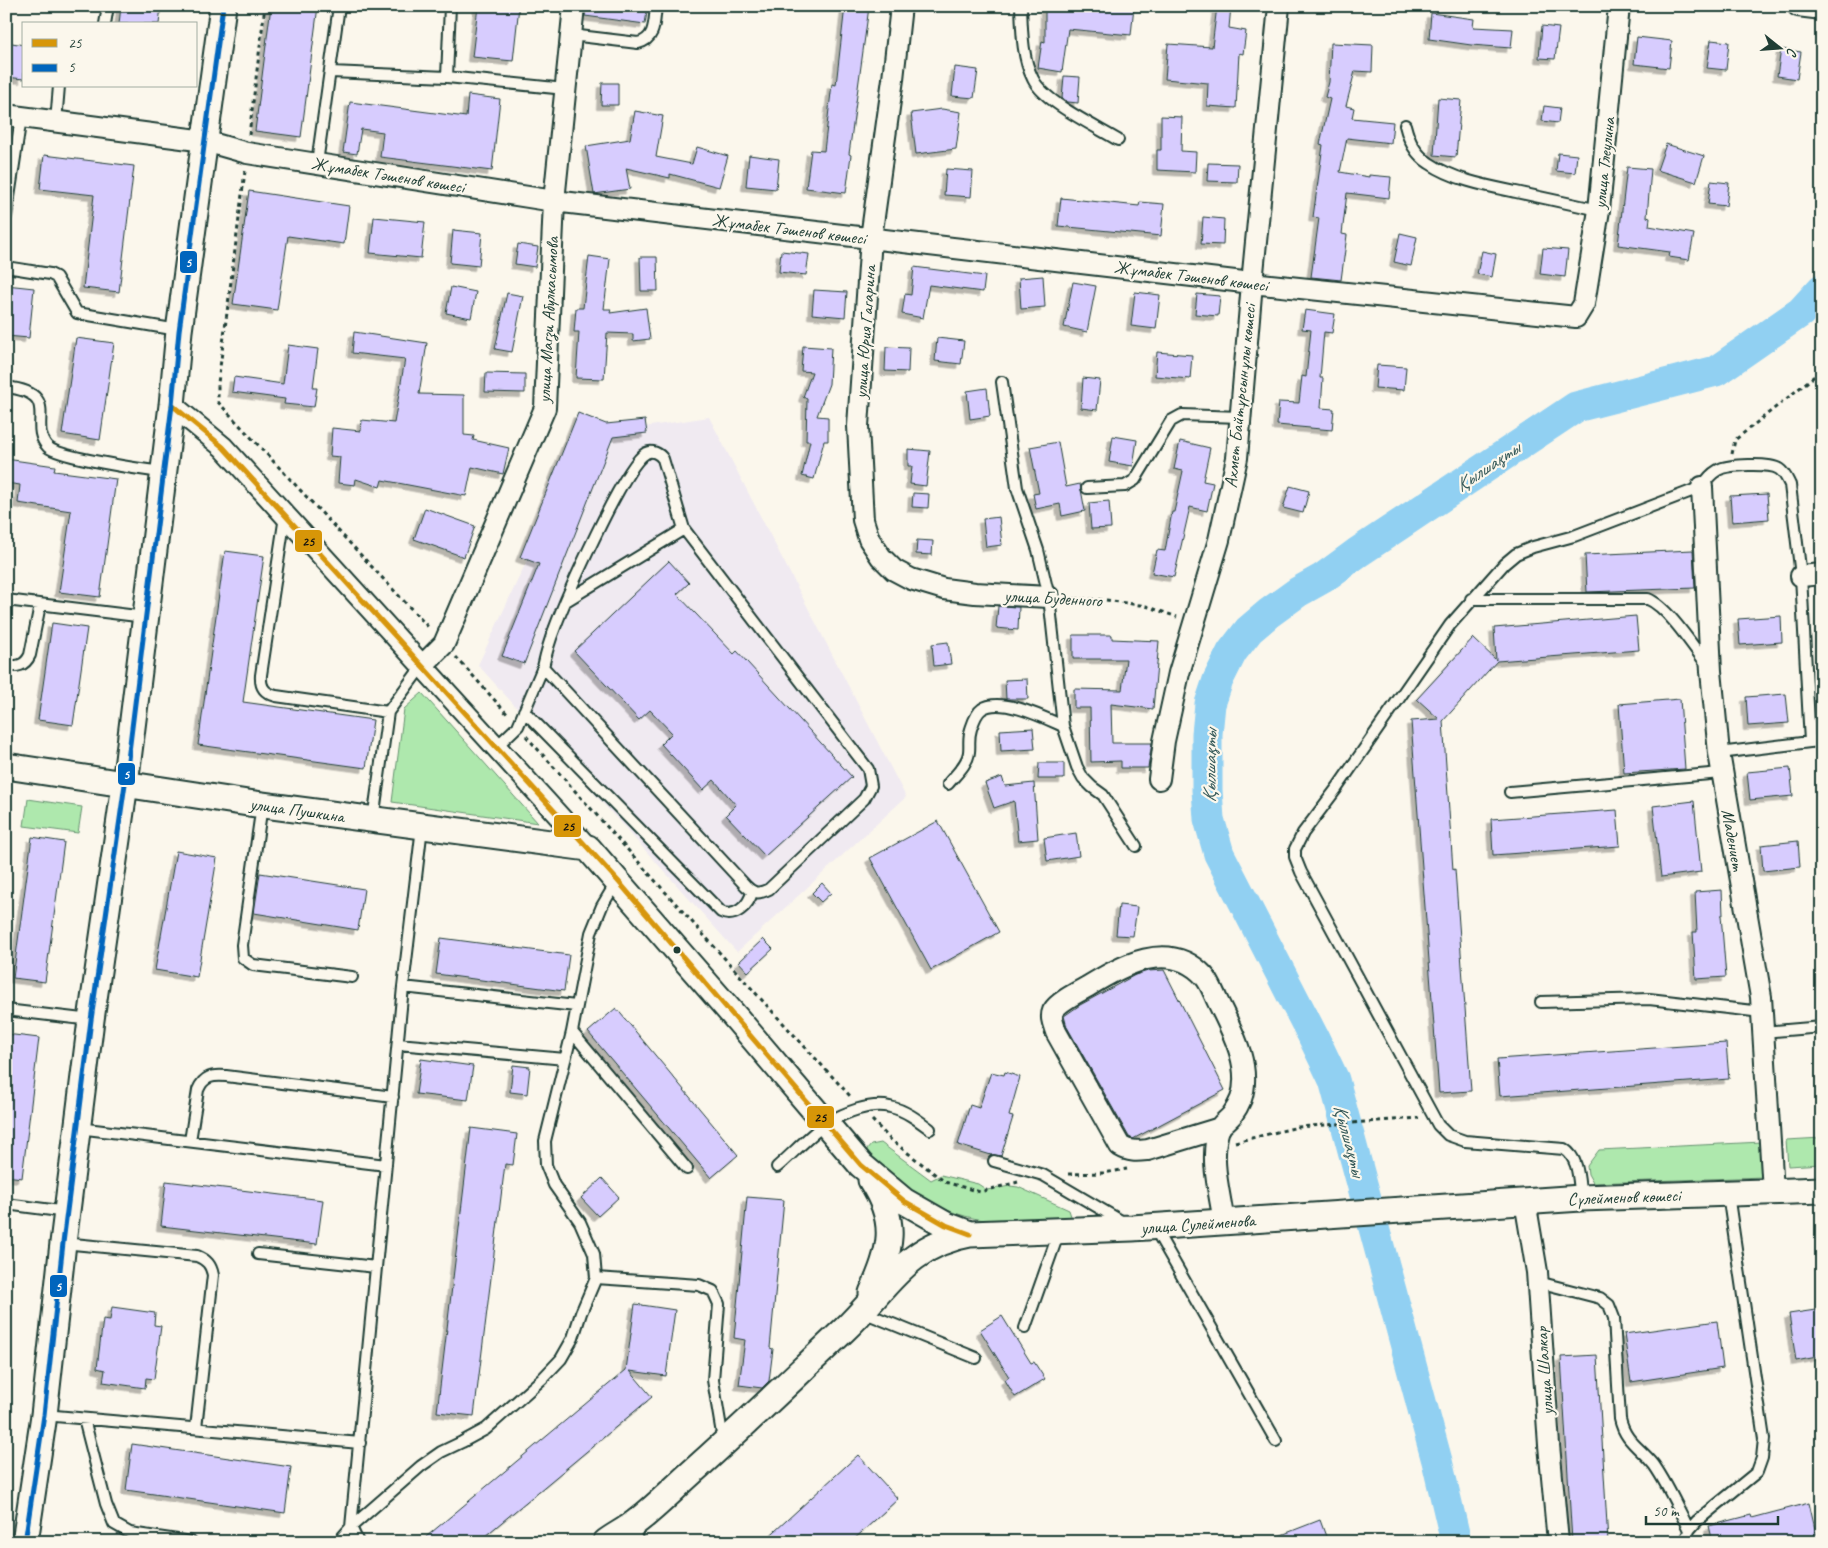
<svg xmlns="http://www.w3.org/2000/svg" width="1828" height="1548" font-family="Caveat,sans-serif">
<defs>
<filter id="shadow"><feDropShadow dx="-4.5" dy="4.5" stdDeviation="0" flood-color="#0004"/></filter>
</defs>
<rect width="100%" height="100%" fill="#fbf7ec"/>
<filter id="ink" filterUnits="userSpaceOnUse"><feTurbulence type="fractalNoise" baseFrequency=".02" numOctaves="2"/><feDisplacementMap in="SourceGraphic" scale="10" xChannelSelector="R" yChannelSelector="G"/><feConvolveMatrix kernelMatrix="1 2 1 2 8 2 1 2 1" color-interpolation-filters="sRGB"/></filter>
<g filter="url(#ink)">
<path fill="#f0eaf1" d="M709,417L906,797L737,952L478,665L585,436Z"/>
<path fill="#aee8ad" stroke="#669270" d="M422,693L538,823L392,802L404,709Z
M28,799L82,807L78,833L24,826Z
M1822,1138V1164L1788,1166L1786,1140Z
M1762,1142L1764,1177L1593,1183L1588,1174L1587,1166L1599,1150Z
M881,1143L931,1180L941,1175L978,1184L987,1190L1010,1186L1018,1187L1069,1210L1071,1216L1069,1221C1044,1221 1018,1223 993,1221C942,1217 900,1187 866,1151L871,1145Z"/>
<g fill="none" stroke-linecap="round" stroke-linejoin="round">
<path stroke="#91d0f2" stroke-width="31" d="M1456,1542L1437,1461L1334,1080L1313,1036L1219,854L1209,819L1207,790V734L1210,704L1218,680L1232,652L1249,630L1269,613L1298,592L1323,578L1357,553L1576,407L1716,371L1801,312L1822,289"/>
</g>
<path fill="#d7ccfe" stroke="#1f3d34" filter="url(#shadow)" d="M121,6H161L159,24H119Z
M271,6H318L301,137L255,131Z
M478,6H519L513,61L472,57Z
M586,6H648L645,24L585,16Z
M845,6L869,7L849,154L851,155L846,193L806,188L811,150L824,151L832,84L836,85Z
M1045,6H1134L1131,35L1068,29L1062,72L1038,68L1042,41L1045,42Z
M1217,6H1231L1229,28L1246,31L1243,54L1239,53L1236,108L1207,106L1208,83L1165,79L1168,44L1212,47Z
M1431,13L1474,19L1473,27L1513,29L1511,48L1471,45L1429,39Z
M1542,26L1559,28L1555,59L1539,58Z
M1637,37L1672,41L1669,68L1634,64Z
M1711,40L1729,42L1726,70L1707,68Z
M6,42L24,45V79L6,77Z
M1331,43L1373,45L1372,72L1355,71L1346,106L1354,108L1352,118L1393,122L1391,143L1347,138L1340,172L1369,177V175L1391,177L1389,198L1347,193L1342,234L1347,235L1341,280L1311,277L1319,218L1313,217L1323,145L1320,144L1330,99L1325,97L1329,82Z
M1781,49L1801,52L1797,79L1777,76Z
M955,67L978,70L974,98L952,96Z
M1064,76L1080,77L1078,103L1068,102L1062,98Z
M602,83H618V105H601Z
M468,95L500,99L492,171L380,157L383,132L361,129L357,154L343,152L350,102L466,117Z
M1438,98L1461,100L1456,157L1434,155Z
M1544,106L1560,108L1558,123L1542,121Z
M942,109L961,112L956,149L916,154L911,113Z
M635,111L663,116L656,157L692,164L697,147L728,156L719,187L670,174V178L626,168L630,189L594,194L586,146L630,139Z
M1161,116L1182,117L1181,151L1196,152L1195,172L1157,170V150H1161Z
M1666,144L1704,156L1696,182L1657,170Z
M1558,153L1577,155L1575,173L1556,171Z
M44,155L134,166L119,292L83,288L94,195L40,189Z
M749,155L779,159L776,189L746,186Z
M1208,163L1238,164L1237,182L1207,181Z
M1627,167L1651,169L1647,217L1650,218L1649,226L1694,234L1689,260L1669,257L1670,252L1618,245Z
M946,169L973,171L971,197L944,195Z
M1711,181L1729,183L1726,206L1708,204Z
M249,191L349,206L344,244L288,236L277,310L233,304Z
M1061,198L1139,206L1140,202L1164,204L1161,236L1058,226Z
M374,217L425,222L421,258L370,253Z
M1203,217L1224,219L1223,245L1201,244Z
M453,230L482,233L479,266L450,263Z
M1400,233L1417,237L1411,266L1394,262Z
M518,244L538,247L535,267L515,264Z
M1543,248L1568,250L1565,277L1540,274Z
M781,251L809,254L806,275L779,272Z
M1482,251L1496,254L1492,277L1477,274Z
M589,256L610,259L604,309H611L610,313L646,308L650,339L633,341V334L607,333L604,379L576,378L579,332H574L576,308H583Z
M640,257H657L658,291H641Z
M914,267L985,276L983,292L929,285L923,318L902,314L905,294L911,295Z
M1043,276L1045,307L1021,309L1019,278Z
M1073,282L1096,286L1087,332L1064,327Z
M6,285L34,288L29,338L6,336Z
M451,287L476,292L471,318L446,313Z
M814,290L847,292L845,317L812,314Z
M1135,292L1160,295L1156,329L1131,326Z
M507,293L523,296L512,352L495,349Z
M1197,294L1220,296L1218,316L1195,314Z
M1305,310L1335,314L1332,333L1324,332L1320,378H1323L1321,408L1334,409L1332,430L1277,425L1279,402L1299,403L1302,376L1306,377L1311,330L1302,329Z
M354,332L427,343L419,394L464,395V435L474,436L473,440L509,448L503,474L472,467L466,496L382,480L380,487L356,479L355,485L338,483L340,457L330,456L332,428L361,431L362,420L394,423L405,359L352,353Z
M76,338L114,343L100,440L62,434Z
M937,338L964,341L961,364L935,361Z
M288,345L318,349L313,388H317L314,407L284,404L285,399L232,392L234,377L283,384Z
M803,346L831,348L829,384L817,416L828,417V441H824L814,479L802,476L810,441H806L807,399L803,397L812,372L801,371Z
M886,347L909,348L908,372L885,371Z
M1157,352L1192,355L1190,379L1155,376Z
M1377,365L1406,367L1404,390L1375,388Z
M486,373L525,374V393L485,392Z
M1083,378L1100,380L1097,410L1081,408Z
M987,388L990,416L970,419L967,391Z
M578,413L606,424L645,420L647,433L613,437L524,664L502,656L539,564L520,557Z
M1113,436L1137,440L1133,466L1109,462Z
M1180,441L1210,448L1203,481L1213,483L1207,511L1190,507L1174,577L1152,573L1157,550L1165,551L1172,512H1174L1183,471L1174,469Z
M1058,442L1066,487L1080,484L1085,511L1062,516L1060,504L1036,509L1033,494L1039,493L1030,447Z
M908,449L930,451L926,486L910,484L912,466H908Z
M6,459L55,466L54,471L116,479L100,597L59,592L71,511L18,503L20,485L6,483Z
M1290,486L1309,491L1303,513L1283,508Z
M913,493L929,494L928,508L912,507Z
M1767,494L1769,519L1732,522L1730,496Z
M1109,501L1111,528L1091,529L1089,503Z
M425,508L475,526L464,557L414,539Z
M999,517L1002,545L986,547L983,519Z
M917,540L933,541L932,555L916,554Z
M1693,550L1695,588L1587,592L1585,555Z
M225,551L264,556L243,702L373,720L366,768L198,745Z
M669,561L689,583L677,594L734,654L737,651L852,777L765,856L726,815L736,805L714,780L703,790L661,744L672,733L650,710L639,720L574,651Z
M998,606L1019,607L1018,630L996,628Z
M1636,616L1639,650L1497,661L1443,721L1453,870L1455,869L1471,1091L1439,1093L1411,721L1439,719L1417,699L1473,638L1496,660L1494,628Z
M1781,616L1782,642L1740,645L1738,619Z
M52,623L87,628L73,725L38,720Z
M1073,635H1112V639L1159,641L1153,709L1111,704L1112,743H1152L1148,768H1121V761L1091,762L1090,708H1074V689L1122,690L1126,659H1073Z
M948,642L951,664L934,666L932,644Z
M1027,679L1028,699H1006L1005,680Z
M1786,694L1789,723L1748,726L1746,697Z
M1680,699L1685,769L1624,773L1619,704Z
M1033,728L1035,749L1001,751L1000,730Z
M1039,763H1064V779H1038Z
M1790,768L1793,796L1750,800L1747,772Z
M1002,777L1005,786L1034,783L1038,839L1018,841L1014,801L994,808L985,783Z
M1694,801L1701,872L1661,877L1653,806Z
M1617,810L1620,846L1493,855L1491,819Z
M938,821L999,932L931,970L870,858Z
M1076,833L1079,856L1047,861L1044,838Z
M32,837L64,842L45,982L13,978Z
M1798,841L1800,867L1763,871L1761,845Z
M176,851L217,858L197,977L155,970Z
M260,873L364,889L358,930L254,913Z
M822,883L831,893L821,902L812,893Z
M1722,890L1723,915H1721L1726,977L1696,979L1693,932H1697L1695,892Z
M1119,905L1137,907L1133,936L1116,935Z
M441,938L569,955L564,991L436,974Z
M763,939L773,949L748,972L739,962Z
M1164,970L1225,1090L1133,1139L1129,1137L1067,1027L1064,1016L1080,1005L1135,975L1148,971Z
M616,1008L738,1155L711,1178L588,1032Z
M6,1034L39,1038L22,1178L6,1176Z
M1726,1043L1729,1079L1500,1096L1497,1059Z
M421,1059L473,1066L468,1100L416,1094Z
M513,1065L530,1067L527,1094L510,1092Z
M991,1072L1004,1075L1005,1072L1020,1077L1009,1116L1013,1117L1001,1156L991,1155L958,1145L970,1105L979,1108Z
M471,1128L517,1134L513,1165L505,1164L474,1416L437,1412Z
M602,1178L619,1197L598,1216L581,1198Z
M166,1181L323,1200L317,1244L161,1226Z
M747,1197L784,1200L770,1348L773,1349L769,1381L762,1388L739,1385L745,1340L734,1338Z
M635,1304L675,1310L666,1376L630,1371L652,1397L478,1542H420L626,1370Z
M112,1307L155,1313L154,1325L161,1326L154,1379L146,1378L145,1388L103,1382L105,1370L97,1368L103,1319L110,1320Z
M1822,1309V1356L1796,1361L1789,1314Z
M1002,1316L1031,1363L1034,1362L1045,1379L1015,1397L1005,1380L1009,1377L980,1330Z
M1717,1321L1723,1368L1631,1382L1624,1334Z
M1597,1355L1608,1542H1572L1561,1357Z
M132,1444L291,1467L285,1513L126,1490Z
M858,1455L898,1499L851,1542H763Z
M1809,1503L1818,1542H1713L1709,1526L1751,1515L1752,1518Z
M1320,1520L1328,1542H1266V1541Z"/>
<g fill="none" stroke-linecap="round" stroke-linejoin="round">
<defs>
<path id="service" d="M1021,6C1022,30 1022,58 1033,79C1044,102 1095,126 1118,140
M105,24L108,6
M571,35L638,43C656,39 654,21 656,6
M331,72L447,77L450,6
M447,77L565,89
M56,122L59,86
M1405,125C1409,141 1415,154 1429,163C1454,180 1487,186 1516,192C1544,198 1572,204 1599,210
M317,163L339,6
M6,204H8L21,117
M6,217L8,204
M6,267L50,274L56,277L77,313L178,330
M1002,382L1017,488L1038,550L1049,597L1063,726L1077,767L1083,778L1092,787L1103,795L1136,846
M6,387C64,394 26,424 48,447C58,457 144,470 163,472
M1087,488L1125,486L1135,480L1171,421L1182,415L1240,417
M285,516L261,675C260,688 265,693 276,696L388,712
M1471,599H1648C1668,607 1694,648 1708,666
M6,600L145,617
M566,601L684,529
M6,666C17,667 25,666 30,655L40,605
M524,711L721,912C735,919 749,905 752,892
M1810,742L1822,741
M496,747L518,726L543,667L746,886C754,894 759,894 769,889L864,799L871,786L868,769L684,529L663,459C659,453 652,450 646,453C624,465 565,600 554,630C549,642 546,654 543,667
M948,784C955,775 968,764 969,752C970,744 968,738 971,729C973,723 976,713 982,709C1000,696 1045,718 1063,726
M1510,792L1721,773
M262,805L242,945L243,958L253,965L352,977
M373,820L388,712L422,666
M617,881L602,906L591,933L572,1032L687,1169
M403,987L576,1006
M1541,1002L1649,999L1762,1012
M6,1010L91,1020
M1763,1032L1822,1027
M398,1044L565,1059
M78,1128L386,1165
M190,1141L198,1090C204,1076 212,1075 226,1076L393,1097
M994,1161L1043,1175L1123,1222
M777,1167C791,1155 813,1132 827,1123C844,1113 870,1102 890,1107C905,1110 918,1120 930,1129
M1581,1198C1578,1181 1580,1159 1564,1149L1465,1141L1448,1135L1438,1125L1301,872L1295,857V849L1303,833L1337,788L1450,625L1504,564L1516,554L1533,547L1574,536L1702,487C1706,480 1711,474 1718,470C1728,464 1770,463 1779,469C1785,473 1787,479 1790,485L1801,576L1810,742L1719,753
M6,1204L67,1212
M1154,1227L1276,1441
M63,1243L197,1256C207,1260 211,1265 213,1275L196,1428
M258,1254L376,1267
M596,1278L699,1285L713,1291L719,1304L713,1380L723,1440
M1538,1282L1600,1298L1609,1305L1614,1318L1620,1419C1625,1442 1641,1448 1654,1465C1668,1485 1678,1508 1689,1530
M863,1312L976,1358
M1025,1328L1059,1232
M44,1415L360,1443
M84,1419L106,1504L114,1524L130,1533L191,1542
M632,1526L638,1542
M338,1542L351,1527L421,1466L441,1452L462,1442L486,1429L542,1379L561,1359L573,1338L581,1313L596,1278L594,1254L580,1222L554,1185L546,1165L545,1141L572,1032
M358,1542L351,1527L403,987L422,827
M1686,1542L1689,1530L1697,1521L1757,1472L1762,1458L1764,1439L1728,1194"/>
<path id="minor" d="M901,6L893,79L871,238L858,426L863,520L869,539L881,557L894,570L911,579L944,589L975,593L1049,597
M1798,6L1822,9
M6,115L205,141L247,153L554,201L1252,283L1576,317L1584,304L1599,210L1619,6
M172,405L223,447L588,848
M1702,487L1711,671L1719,753L1761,997L1773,1191
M1801,576L1822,574
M422,666L444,644L545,408L554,201L574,6
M1159,779L1164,741L1179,673L1219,540L1237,458L1252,283L1279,6
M1220,1128L1148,1150C1137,1151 1130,1152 1120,1146L1056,1032C1054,1025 1050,1018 1053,1011C1058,1002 1078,992 1087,987C1121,966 1169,938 1204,976C1210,982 1214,994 1218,1002C1232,1031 1252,1066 1241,1099C1239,1104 1235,1111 1232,1115C1228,1120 1221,1124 1219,1129C1209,1159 1220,1193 1224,1223
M1525,1201L1537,1272L1549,1445L1558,1542"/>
<path id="tertiary" d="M6,766L248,803L588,848L737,1019L861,1165L904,1201L946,1225L970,1234
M871,1180C899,1223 891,1249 872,1293
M25,1542L44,1415L63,1243L91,1020L125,784L172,405L179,331L223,6
M606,1542C614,1536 624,1531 632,1525C653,1510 672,1490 691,1473C743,1427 793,1378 844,1330C887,1289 906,1245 970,1234L1132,1228L1581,1198L1822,1190"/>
</defs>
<use href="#service" stroke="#1f3d34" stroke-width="14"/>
<use href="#minor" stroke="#1f3d34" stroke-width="24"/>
<use href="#tertiary" stroke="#1f3d34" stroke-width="29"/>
<path stroke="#1f3d34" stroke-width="3" stroke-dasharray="4 4" stroke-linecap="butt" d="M249,135L265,6
M245,171L218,383V402L430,629
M1732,454L1735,440L1822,370
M1066,598L1106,600L1146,606L1177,617
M456,657L509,716
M526,736L760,998L851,1097
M872,1120L890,1139L945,1182L980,1192L1018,1182
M1235,1142L1298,1127L1419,1118
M1068,1174L1104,1173L1127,1169"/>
<use href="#service" stroke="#fbf7ec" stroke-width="10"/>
<use href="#minor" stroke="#fbf7ec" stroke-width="20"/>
<use href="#tertiary" stroke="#fbf7ec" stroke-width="25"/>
<defs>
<path id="bus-1" d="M172,405L223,447L618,881L861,1165L904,1201L946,1225L970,1234"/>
<path id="bus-2" d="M25,1542L44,1415L63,1243L91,1020L125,784L172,405L179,331L223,6"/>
</defs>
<use href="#bus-1" stroke="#fbf7ec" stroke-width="9"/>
<use href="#bus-2" stroke="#fbf7ec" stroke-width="9"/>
<use href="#bus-1" stroke="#d79608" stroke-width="5"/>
<use href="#bus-2" stroke="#0065bd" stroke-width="5"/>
</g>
</g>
<circle fill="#1f3d34" stroke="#fbf7ec" stroke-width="2" cx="677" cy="950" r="4.5"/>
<g text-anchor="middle" stroke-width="4.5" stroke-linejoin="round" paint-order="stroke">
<g font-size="18" fill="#1f3d34" stroke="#fbf7ec">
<text transform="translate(1604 163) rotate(-84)" y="6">улица Тлеулина</text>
<text transform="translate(388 175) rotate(9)" y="6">Жұмабек Тәшенов көшесі</text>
<text transform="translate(789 229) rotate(7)" y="6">Жұмабек Тәшенов көшесі</text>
<text transform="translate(1191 276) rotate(7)" y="6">Жұмабек Тәшенов көшесі</text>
<text transform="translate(548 320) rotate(-87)" y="6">улица Магзи Абулкасымова</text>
<text transform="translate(865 332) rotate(-86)" y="6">улица Юрия Гагарина</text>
<text transform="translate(1240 396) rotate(-84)" y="6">Ахмет Байтұрсынұлы көшесі</text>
<text transform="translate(1053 598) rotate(3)" y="6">улица Буденного</text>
<text transform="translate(297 810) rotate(8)" y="6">улица Пушкина</text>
<text transform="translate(1733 840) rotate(80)" y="6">Мадениет</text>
<text transform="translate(1624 1197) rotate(-2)" y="6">Сүлейменов көшесі</text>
<text transform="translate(1198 1224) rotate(-4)" y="6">улица Сулейменова</text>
<text transform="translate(1544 1371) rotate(-94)" y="6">улица Шалкар</text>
</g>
<g font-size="19" font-style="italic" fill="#365a5a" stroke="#fbf7ec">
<text transform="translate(1487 466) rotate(-34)" y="7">Қылшақты</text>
<text transform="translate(1209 766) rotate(-89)" y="7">Қылшақты</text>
<text transform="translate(1350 1140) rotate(75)" y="7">Қылшақты</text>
</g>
</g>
<g stroke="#fbf7ec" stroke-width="2">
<rect x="179" y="250" width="19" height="24" rx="5" fill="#0065bd"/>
<rect x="294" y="529" width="29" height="24" rx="5" fill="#d79608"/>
<rect x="117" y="762" width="19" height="24" rx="5" fill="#0065bd"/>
<rect x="553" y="814" width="29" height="24" rx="5" fill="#d79608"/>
<rect x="806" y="1105" width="29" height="24" rx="5" fill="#d79608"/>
<rect x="49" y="1274" width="19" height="24" rx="5" fill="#0065bd"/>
</g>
<g font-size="14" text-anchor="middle" font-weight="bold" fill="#fff">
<text x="188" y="267">5</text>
<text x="126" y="779">5</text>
<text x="58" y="1291">5</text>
</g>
<g font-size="14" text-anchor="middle" font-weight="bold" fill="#111">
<text x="308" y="546">25</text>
<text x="568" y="831">25</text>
<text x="820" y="1122">25</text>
</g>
<rect width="1828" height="1548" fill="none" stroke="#fbf7ec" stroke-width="25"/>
<rect x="12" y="12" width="1803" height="1523" fill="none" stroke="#1f3d34" stroke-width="2" filter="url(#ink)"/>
<rect x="22" y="22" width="175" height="65" fill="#fbf7ec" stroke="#a3ada2"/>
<rect x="32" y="39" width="25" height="8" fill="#d79608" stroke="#a3ada2"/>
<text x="68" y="48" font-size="15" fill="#1f3d34">25</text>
<rect x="32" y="64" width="25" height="8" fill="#0065bd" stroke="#a3ada2"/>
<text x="68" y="72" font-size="15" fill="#1f3d34">5</text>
<g transform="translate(1780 48) rotate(107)" stroke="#fbf7ec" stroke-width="4" paint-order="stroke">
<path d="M0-4L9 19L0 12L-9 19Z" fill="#1f3d34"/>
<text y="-8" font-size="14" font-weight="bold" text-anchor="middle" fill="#1f3d34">С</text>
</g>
<path d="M1646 1516v8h132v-8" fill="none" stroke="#1f3d34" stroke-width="2.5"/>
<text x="1653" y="1516" font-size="15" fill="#1f3d34" stroke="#fbf7ec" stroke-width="4" paint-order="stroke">50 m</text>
</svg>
